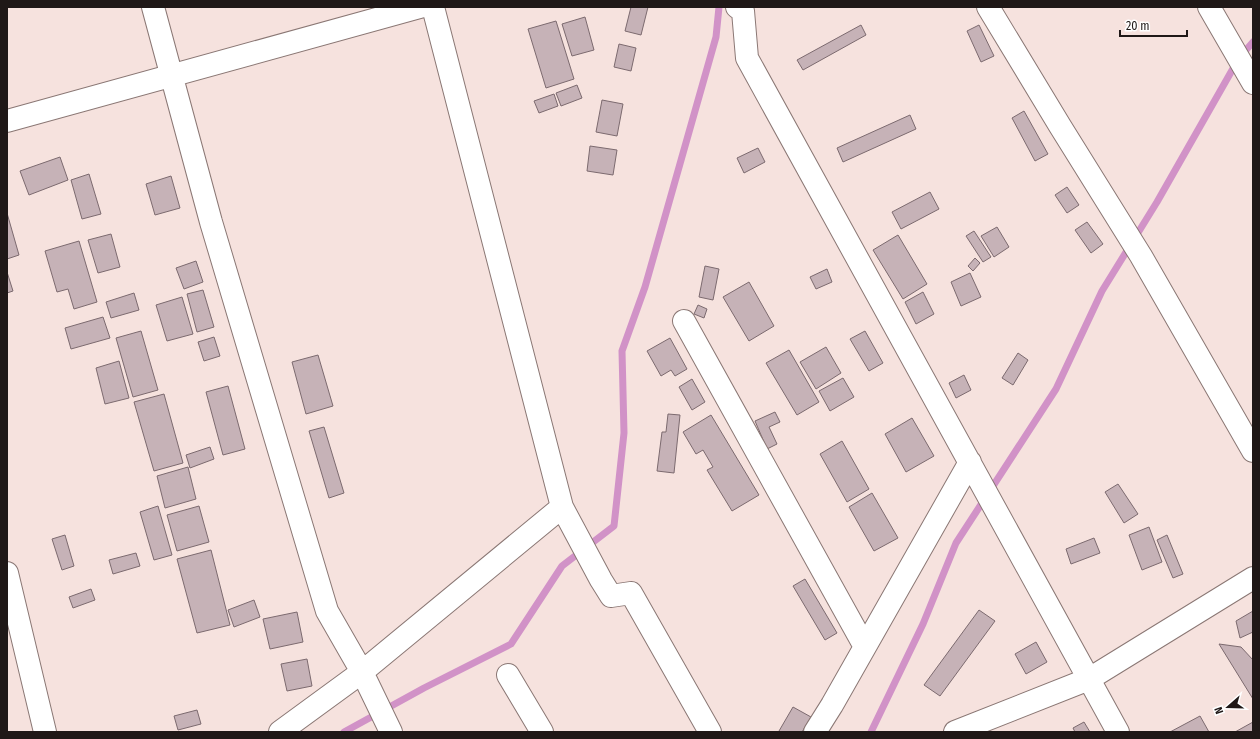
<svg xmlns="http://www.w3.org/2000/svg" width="1260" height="739" font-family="'Fira Sans Condensed',sans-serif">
<rect width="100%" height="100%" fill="#f6e2de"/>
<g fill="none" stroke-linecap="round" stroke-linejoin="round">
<path stroke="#d192c7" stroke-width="7" d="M344,732L424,688L511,644L562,566L614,526L624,433L622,351L645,287L716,37L719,7
M871,732L923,624L956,543L1056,389L1102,291L1157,202L1239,58L1253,42"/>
</g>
<path fill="#c6b2b7" stroke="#7c6a6f" d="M631,7H648L641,35L625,31Z
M585,17L594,50L572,56L562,24Z
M556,21L574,79L546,88L528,29Z
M861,25L866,35L803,70L797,60Z
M979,25L994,56L981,62L967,31Z
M619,44L636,48L631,71L614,67Z
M577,85L582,98L561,106L556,93Z
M554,94L558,106L539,113L534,101Z
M602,100L623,104L617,136L596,132Z
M1024,111L1048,154L1035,161L1012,118Z
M910,115L916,129L843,162L837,148Z
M590,146L617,150L613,175L587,171Z
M758,148L765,162L744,173L737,158Z
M60,157L68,180L29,195L20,171Z
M89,174L101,214L82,219L71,180Z
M171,176L180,208L155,215L146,184Z
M1067,187L1079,205L1067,213L1055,195Z
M930,192L939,209L901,229L892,212Z
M7,213L19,255L7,259Z
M1087,222L1103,244L1091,253L1075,230Z
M997,227L1009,247L994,257L981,236Z
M974,231L991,257L983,262L966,236Z
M111,234L120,267L98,273L88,240Z
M898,235L927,284L903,299L873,250Z
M79,241L97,302L74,309L68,289L57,292L45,251Z
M975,258L980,263L973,271L968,266Z
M196,261L203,282L184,289L176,268Z
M705,266L719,269L713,300L699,297Z
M827,269L832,282L816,289L810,277Z
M7,272L13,291L7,293Z
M970,273L981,297L961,306L951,282Z
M749,282L774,326L749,341L723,297Z
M203,290L214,327L197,332L187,294Z
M923,292L934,314L916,324L905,302Z
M134,293L139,310L111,318L106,302Z
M182,297L193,334L167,341L156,305Z
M698,305L707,309L704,318L694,314Z
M103,317L110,338L71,349L65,328Z
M141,331L158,390L133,397L116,338Z
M865,331L883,363L869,371L850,339Z
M214,337L220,356L204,361L198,342Z
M670,338L687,369L675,376L671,370L661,376L647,351Z
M826,347L841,373L816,389L800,362Z
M789,350L819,402L797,415L766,363Z
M1018,353L1028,360L1013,385L1002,378Z
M318,355L333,406L306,414L292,362Z
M119,361L129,398L105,404L96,368Z
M964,375L971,390L956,398L949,383Z
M843,378L854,397L830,411L819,391Z
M692,379L705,402L692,410L679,387Z
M228,386L245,449L223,455L206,392Z
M164,394L183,463L154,471L134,402Z
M775,412L780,422L769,427L777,444L767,449L755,421Z
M668,414L680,415L674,473L657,471L662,432H666Z
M711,415L759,495L732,511L707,470L713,467L703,450L696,454L683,432Z
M912,418L934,456L906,472L885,434Z
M324,427L344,493L329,498L309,431Z
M842,441L869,489L847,502L820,454Z
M210,447L214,459L190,468L186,455Z
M188,467L196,499L165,508L157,476Z
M1118,484L1138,514L1124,523L1105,492Z
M872,493L898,538L874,551L849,507Z
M158,506L172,555L154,560L140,512Z
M199,506L209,542L177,551L167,515Z
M1149,527L1162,562L1142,570L1129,535Z
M65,535L74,566L62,570L52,539Z
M1167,535L1183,574L1173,578L1157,540Z
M1094,538L1100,553L1071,564L1066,549Z
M211,550L230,625L197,633L177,559Z
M136,553L140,566L113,574L109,560Z
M805,579L837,633L825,640L793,586Z
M91,589L95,600L73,608L69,597Z
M254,600L260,617L234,627L228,610Z
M979,610L995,621L940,696L924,685Z
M1253,611V632L1240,638L1236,621Z
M297,612L303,642L270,649L263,619Z
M1036,642L1047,662L1026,674L1015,654Z
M1219,644L1241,647L1253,660V699Z
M307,659L312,686L287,691L281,664Z
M793,707L811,717L802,732H781L779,731Z
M197,710L201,724L178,730L174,716Z
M1200,716L1209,732H1170Z
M1084,722L1090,732H1075L1073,728Z
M1253,722V732H1235Z"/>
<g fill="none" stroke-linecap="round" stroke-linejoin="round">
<defs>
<path id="street" d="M153,7L211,222L327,611L362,672L391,732
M737,7L743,11L747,58L1118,732
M988,7L1060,126L1141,256L1253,451
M7,121L420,7
M684,321L865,647
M562,507L601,580L611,596L631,593L710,732
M508,675L542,732
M280,732L362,672L562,507L433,7
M815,732L832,705L970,462
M955,732L1089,679L1253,578"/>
<path id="secondary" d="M1209,7L1253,83"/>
<path id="highway" d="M7,573L45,732"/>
</defs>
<use href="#street" stroke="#8a7774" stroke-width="24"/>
<use href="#secondary" stroke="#8a7774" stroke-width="24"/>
<use href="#highway" stroke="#8a7774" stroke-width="24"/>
<use href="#street" stroke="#fff" stroke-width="22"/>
<use href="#secondary" stroke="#fff" stroke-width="22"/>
<use href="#highway" stroke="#fff" stroke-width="22"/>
</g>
<rect width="1260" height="739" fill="none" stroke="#1f1817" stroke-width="16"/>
<g transform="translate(1228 707) rotate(250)" stroke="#ffffff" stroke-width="3" paint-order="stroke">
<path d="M0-3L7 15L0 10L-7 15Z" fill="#1f1817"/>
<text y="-6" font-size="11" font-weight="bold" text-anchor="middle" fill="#1f1817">N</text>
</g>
<path d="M1120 30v6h67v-6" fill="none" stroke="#1f1817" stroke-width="2"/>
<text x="1126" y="30" font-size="12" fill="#1f1817" stroke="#ffffff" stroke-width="3" paint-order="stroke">20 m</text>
</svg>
